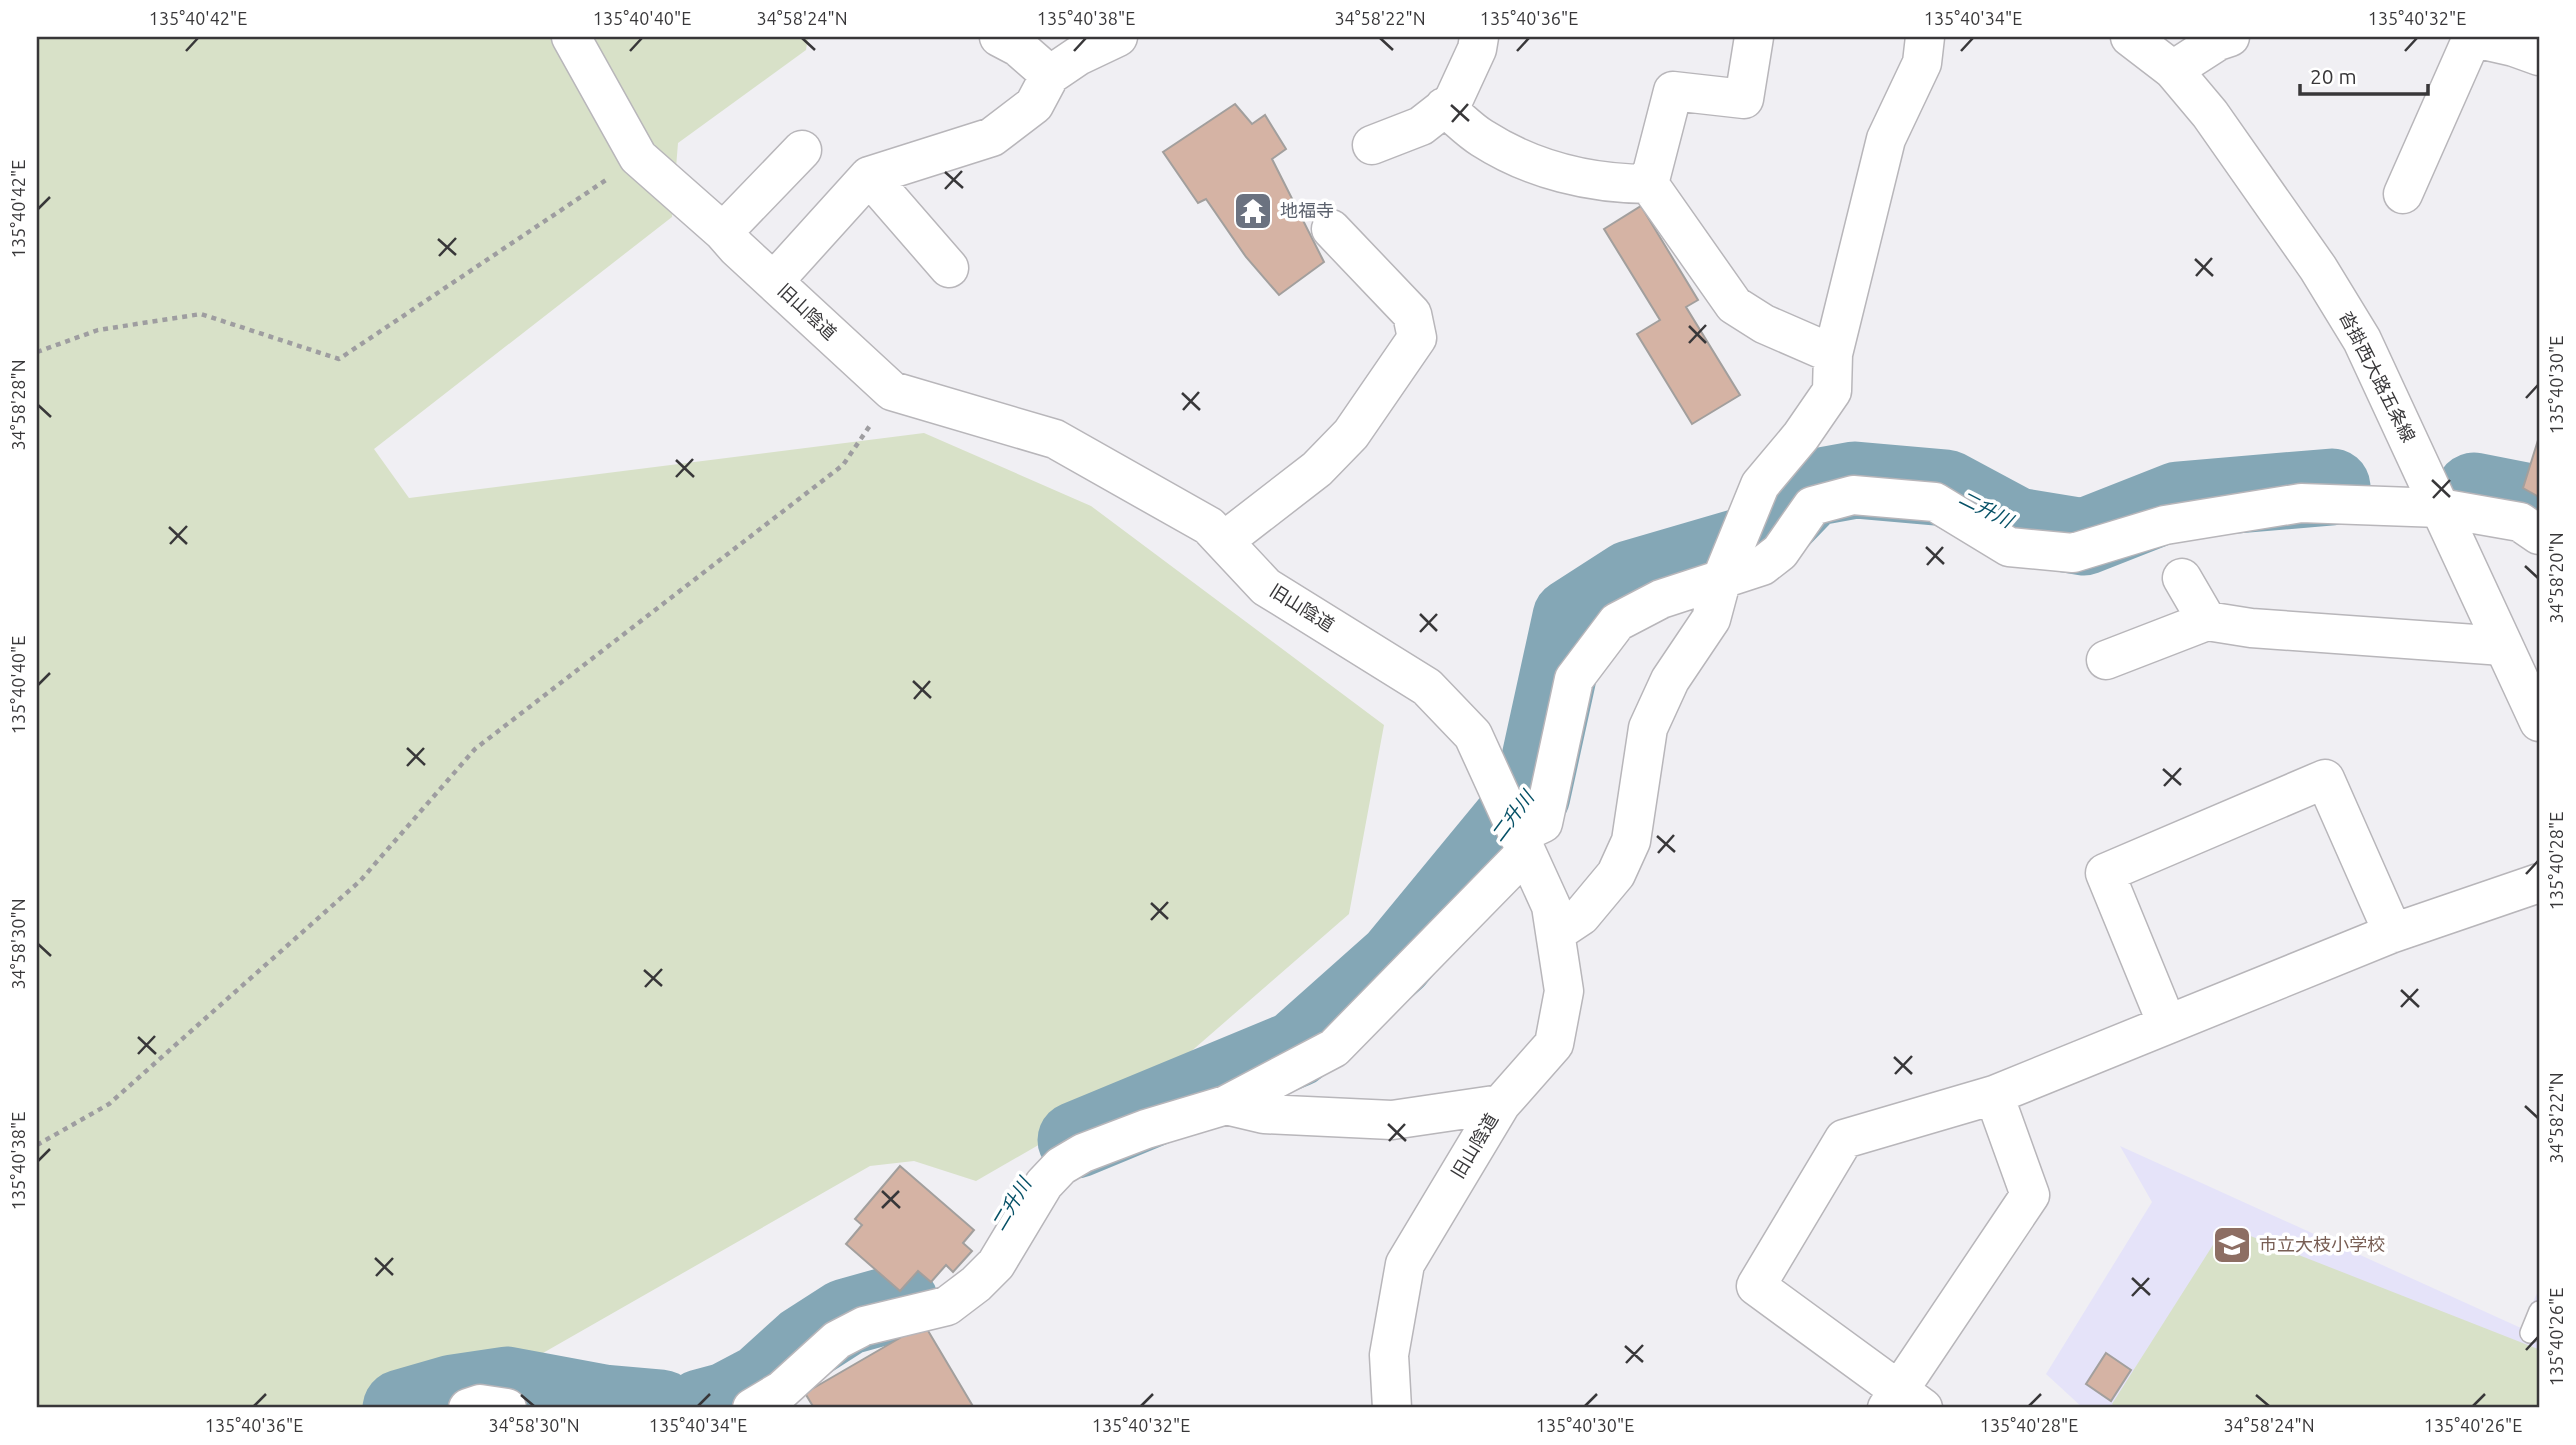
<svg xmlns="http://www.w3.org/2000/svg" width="2576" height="1445" font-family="Ubuntu,'Noto Sans JP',sans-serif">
<rect width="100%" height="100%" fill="#f0eff3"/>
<path fill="#e5e3f9" d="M2120,1146L2521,1328L2539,1289V1408H2083L2046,1374L2152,1202Z"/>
<path fill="#d8e1c8" d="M37,37H808L806,50L678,143L672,217L374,449L409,498L924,433L1091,506L1384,725L1349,914L1172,1068L976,1181L914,1161L870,1166L447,1408H37Z
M2225,1226L2538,1349L2539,1408H2116L2112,1404Z"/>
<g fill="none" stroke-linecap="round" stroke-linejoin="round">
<path stroke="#84a7b6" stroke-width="77" d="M2474,491L2530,502L2539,509
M1076,1140L1296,1049L1396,960L1532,795L1571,617L1630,579L1760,541L1811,488L1855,480L1946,488L2017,526L2084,537L2178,500L2332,487
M401,1408L453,1393L507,1385L604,1403L661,1408
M700,1408L726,1401L762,1382L804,1344L846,1317L900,1302"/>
</g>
<path fill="#d5b3a4" stroke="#a29f9d" stroke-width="2" d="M1235,104L1252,124L1265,115L1286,149L1272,159L1324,262L1279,295L1246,257L1206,199L1198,203L1163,152Z
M1641,206L1698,300L1686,307L1740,395L1692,424L1637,334L1660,320L1604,229Z
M2539,437V497L2523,488Z
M900,1166L974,1230L963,1243L972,1251L953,1272L946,1265L931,1282L918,1271L900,1291L846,1244L862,1225L855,1219Z
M924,1324L974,1408H814L805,1393Z
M2106,1353L2131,1370L2111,1401L2086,1384Z"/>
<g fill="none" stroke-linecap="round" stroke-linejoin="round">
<defs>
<path id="lane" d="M2530,1333L2539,1311"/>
<path id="street" d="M571,37L638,157L723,232L737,248L892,391L1055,439L1209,526L1266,587L1427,687L1473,735L1551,906L1564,991L1554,1044L1501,1104L1405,1264L1389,1355L1392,1408
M999,37L1018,47L1050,75
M2470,37L2514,47L2539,56
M2173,70L2218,41L2230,37
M1444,107C1457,117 1469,130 1482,138C1532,170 1591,184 1649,184L1734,305L1764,324L1833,354
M1372,145L1421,126L1453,101L1477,49L1479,37
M869,176L949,268
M1649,184L1673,91L1744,99L1754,37
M2403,194L2472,38
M723,232L802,150
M774,281L869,176L992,137L1034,105L1050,75L1078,56L1118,37
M1224,541L1317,469L1351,434L1417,338L1412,314L1331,229
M2182,578L2207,621
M2106,660L2207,621L2251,628L2503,646
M1518,835L1543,823L1574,679L1617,622L1661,599L1762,566L1780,552L1812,506L1853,495L1935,502L2009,547L2073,553L2165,525L2301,503L2440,508L2520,522L2539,535
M1557,932L1581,916L1616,874L1631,841L1648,728L1670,680L1711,619L1722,578L1760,485L1801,436L1832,391L1833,354L1886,139L1922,63L1925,37
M2167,1024L2105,873L2325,779L2393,933
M1226,1105L1334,1048L1526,852
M468,1408L480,1404L507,1408
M752,1408L782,1390L837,1340L864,1326L947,1306L976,1284L996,1264L1044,1184L1061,1166L1083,1153L1146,1129L1226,1105L1264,1114L1392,1120L1501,1104
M1887,1408L2030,1195L1994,1095
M1923,1408L1756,1286L1844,1139L1994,1095L2393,933L2539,883"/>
<path id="secondary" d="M2130,37L2173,70L2210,114L2318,268L2362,340L2539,722"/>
</defs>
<use href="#lane" stroke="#b8b6ba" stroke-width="22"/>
<use href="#street" stroke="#b8b6ba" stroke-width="41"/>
<use href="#secondary" stroke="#b8b6ba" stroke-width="41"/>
<path stroke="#9e9da0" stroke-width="4.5" stroke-dasharray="5 5" stroke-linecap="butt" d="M37,352L98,330L201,314L339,359L606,180
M37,1145L109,1104L360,881L475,749L843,465L871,424"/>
<use href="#lane" stroke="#fff" stroke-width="19"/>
<use href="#street" stroke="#fff" stroke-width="38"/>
<use href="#secondary" stroke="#fff" stroke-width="38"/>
</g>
<path fill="none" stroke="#383739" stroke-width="2.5" d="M802,38L815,50M1380,38L1393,50M186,51L198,38M630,51L642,38M1074,51L1086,38M1517,51L1529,38M1961,51L1973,38M2405,51L2417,38M1451,105L1469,121M1452,122L1468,104M945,172L963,188M945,189L962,171M38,209L50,197M438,239L456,255M439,256L456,238M2195,259L2213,276M2196,276L2212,258M1689,326L1706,343M1689,343L1706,325M1182,393L1200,410M2526,398L2538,385M38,405L51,417M1183,410L1199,392M676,460L694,477M676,477L693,459M2432,480L2450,497M2433,498L2450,480M169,527L187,544M170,544L187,526M1926,547L1944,564M1927,565L1943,547M2525,566L2538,578M1420,614L1437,631M1420,632L1437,614M913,681L931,698M38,685L50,673M914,699L930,681M407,748L425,765M407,766L424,748M2163,769L2181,785M2164,786L2181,768M1657,836L1675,852M1658,853L1674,835M2526,874L2538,861M1151,903L1168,919M1151,920L1168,902M38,944L51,956M644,970L662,986M645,987L662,969M2401,990L2419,1007M2401,1007L2418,989M138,1037L156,1054M138,1054L155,1036M1894,1057L1912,1074M1895,1074L1912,1056M2525,1106L2538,1118M1388,1124L1406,1141M1389,1141L1405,1124M38,1161L50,1149M882,1191L900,1208M882,1208L899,1191M375,1258L393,1275M376,1276L393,1258M2132,1278L2150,1295M2132,1296L2149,1278M1625,1346L1643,1362M2526,1350L2538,1337M1626,1363L1643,1345M521,1395L534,1406M2256,1395L2269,1406M254,1406L266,1394M698,1406L710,1394M1141,1406L1153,1394M1585,1406L1597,1394M2029,1406L2041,1394M2473,1406L2485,1394"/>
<defs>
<symbol id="temple-square" viewBox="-11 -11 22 22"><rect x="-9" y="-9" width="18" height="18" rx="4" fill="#6b7280" stroke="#fff"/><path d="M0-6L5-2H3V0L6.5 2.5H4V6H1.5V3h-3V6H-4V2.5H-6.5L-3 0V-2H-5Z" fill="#fff"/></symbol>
<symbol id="school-square" viewBox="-11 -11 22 22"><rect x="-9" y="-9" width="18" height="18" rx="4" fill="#8d6e63" stroke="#fff"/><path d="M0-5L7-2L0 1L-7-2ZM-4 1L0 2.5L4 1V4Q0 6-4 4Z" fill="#fff"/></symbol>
</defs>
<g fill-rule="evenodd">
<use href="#temple-square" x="1231" y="189" width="44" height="44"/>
<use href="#school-square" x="2210" y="1223" width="44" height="44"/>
</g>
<g text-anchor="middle" stroke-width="7" stroke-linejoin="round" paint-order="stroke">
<g font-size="18" fill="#5b616d" stroke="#fff" text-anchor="start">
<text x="1280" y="217">地福寺</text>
</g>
<g font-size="18" fill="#383739" stroke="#fff">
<text transform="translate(807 312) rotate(43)" y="6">旧山陰道</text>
<text transform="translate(2377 377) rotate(63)" y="6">沓掛西大路五条線</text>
<text transform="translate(1302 608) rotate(32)" y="6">旧山陰道</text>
<text transform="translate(1475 1146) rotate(-59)" y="6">旧山陰道</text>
</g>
<g font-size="18" fill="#785e54" stroke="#fff" text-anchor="start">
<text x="2259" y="1251">市立大枝小学校</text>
</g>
<g font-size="19" font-style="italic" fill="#055066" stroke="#fff">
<text transform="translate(1986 509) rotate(27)" y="7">二升川</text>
<text transform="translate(1512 816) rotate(-53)" y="7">二升川</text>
<text transform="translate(1011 1204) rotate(-59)" y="7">二升川</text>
</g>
</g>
<rect width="2576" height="1445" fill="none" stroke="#ffffff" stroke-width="77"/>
<path d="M2300 84v10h128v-10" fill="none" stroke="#383739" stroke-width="3.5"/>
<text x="2310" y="84" font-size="21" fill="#383739" stroke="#ffffff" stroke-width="5" paint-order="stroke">20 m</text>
<rect x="38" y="38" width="2500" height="1368" fill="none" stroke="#383739" stroke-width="2.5"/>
<g font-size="18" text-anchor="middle" fill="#383739">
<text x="198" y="25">135°40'42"E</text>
<text x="642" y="25">135°40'40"E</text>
<text x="802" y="25">34°58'24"N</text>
<text x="1086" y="25">135°40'38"E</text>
<text x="1380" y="25">34°58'22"N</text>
<text x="1529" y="25">135°40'36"E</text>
<text x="1973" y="25">135°40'34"E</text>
<text x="2417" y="25">135°40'32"E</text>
<text transform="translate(19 209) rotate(-90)" y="6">135°40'42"E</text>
<text transform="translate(2557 385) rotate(-90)" y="6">135°40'30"E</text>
<text transform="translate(19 405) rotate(-90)" y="6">34°58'28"N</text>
<text transform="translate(2557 578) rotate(-90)" y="6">34°58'20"N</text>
<text transform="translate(19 685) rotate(-90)" y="6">135°40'40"E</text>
<text transform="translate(2557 861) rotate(-90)" y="6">135°40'28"E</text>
<text transform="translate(19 944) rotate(-90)" y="6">34°58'30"N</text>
<text transform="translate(2557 1118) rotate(-90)" y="6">34°58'22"N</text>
<text transform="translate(19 1161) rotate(-90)" y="6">135°40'38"E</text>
<text transform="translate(2557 1337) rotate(-90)" y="6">135°40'26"E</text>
<text x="254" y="1432">135°40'36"E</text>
<text x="534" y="1432">34°58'30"N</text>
<text x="698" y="1432">135°40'34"E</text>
<text x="1141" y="1432">135°40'32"E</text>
<text x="1585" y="1432">135°40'30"E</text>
<text x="2029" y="1432">135°40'28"E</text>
<text x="2269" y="1432">34°58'24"N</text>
<text x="2473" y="1432">135°40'26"E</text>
</g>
</svg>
